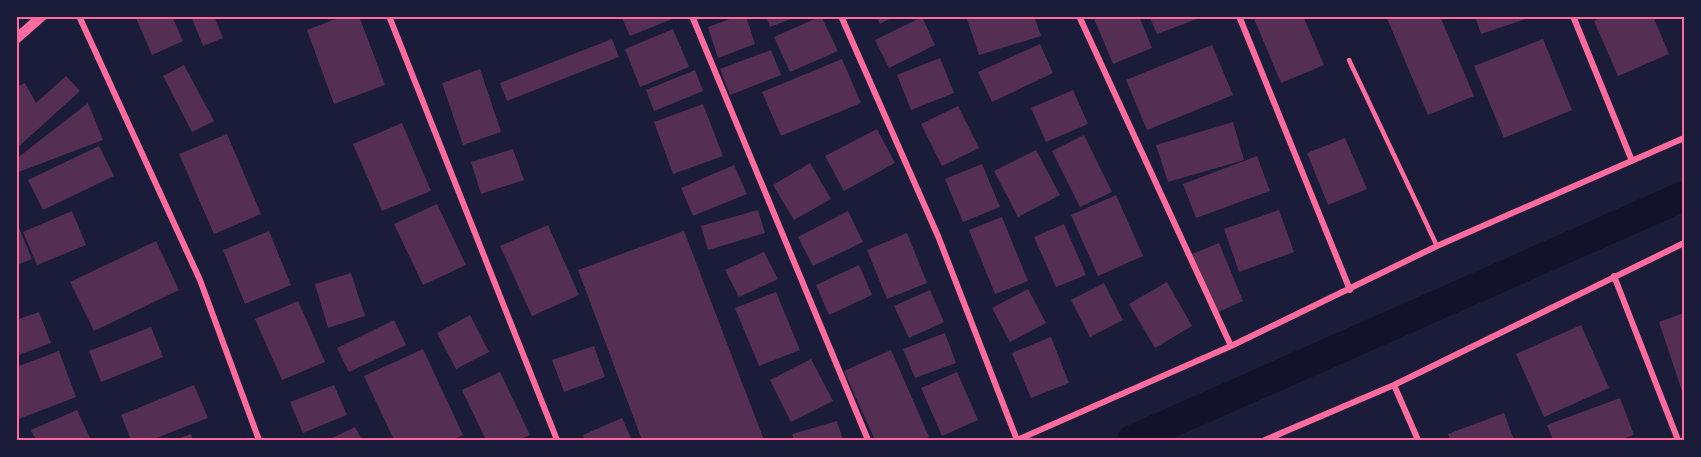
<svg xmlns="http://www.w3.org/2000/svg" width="1701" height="457" font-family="Figtree,sans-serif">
<rect width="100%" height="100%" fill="#1b1b3a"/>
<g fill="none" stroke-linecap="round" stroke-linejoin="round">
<path stroke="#12122b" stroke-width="30" d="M1132,440L1684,196"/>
</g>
<path fill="#542f53" d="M135,16H172L183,41L152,55Z
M191,16H214L223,38L203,46Z
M343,16H359L385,85L334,104L307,30Z
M621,16H677V17L630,36Z
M738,16H746L755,44L718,58L708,27Z
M766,16H796V17L770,27Z
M821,16L838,51L790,72L774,37Z
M876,16H895L880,24Z
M966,16H1034L1041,36L979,55Z
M1093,16H1139L1152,48L1113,64Z
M1149,16H1202V17L1157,34Z
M1253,16H1303L1324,65L1281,83Z
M1386,16H1440L1474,96L1428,115Z
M1475,16H1532V17L1481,34Z
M1604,16H1653L1669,54L1618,76L1594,21Z
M922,17L935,45L889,68L875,40Z
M673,29L689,67L640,87L625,49Z
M612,39L619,57L507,101L500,83Z
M1543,39L1572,110L1504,138L1474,66Z
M1040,44L1053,73L992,102L978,72Z
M1212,45L1233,95L1147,130L1126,80Z
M771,50L781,75L730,95L720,69Z
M940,58L954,93L911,110L897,75Z
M842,59L861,103L781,136L762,92Z
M184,65L214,121L192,132L163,76Z
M480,69L501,132L463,145L442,83Z
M695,70L703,91L654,111L646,90Z
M66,76L80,91L16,149V87L25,83L36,103Z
M1073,90L1088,124L1046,142L1031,108Z
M88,103L103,140L16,173V159Z
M703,104L723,156L673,174L654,122Z
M958,106L979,148L942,166L921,124Z
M1233,122L1244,160L1168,182L1156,145Z
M402,123L431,191L382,211L353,144Z
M877,129L895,163L844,191L825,156Z
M227,134L261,214L214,234L179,154Z
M1084,135L1112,192L1080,207L1052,151Z
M1345,138L1367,189L1328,205L1307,153Z
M99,146L114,176L43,210L28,180Z
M513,149L524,180L481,194L471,162Z
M1036,150L1060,195L1018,217L994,171Z
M1257,156L1270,191L1196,218L1183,184Z
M810,163L831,199L794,220L773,185Z
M982,164L1000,207L963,222L945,179Z
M734,165L747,194L693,216L681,188Z
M1116,195L1143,256L1098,276L1071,215Z
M437,204L466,265L423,285L394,224Z
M758,210L765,233L708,250L701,226Z
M1279,210L1294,252L1239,272L1224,229Z
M72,211L86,245L37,265L23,232Z
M848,211L863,242L813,266L798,237Z
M1002,217L1028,281L995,294L969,230Z
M17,223L32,259L17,265Z
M1064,224L1086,275L1056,287L1034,237Z
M548,225L579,295L532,316L500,246Z
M269,231L291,285L245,304L223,250Z
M684,231L764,440H642L578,270Z
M907,233L927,283L887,299L867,250Z
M156,241L179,290L94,331L70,282Z
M1219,243L1243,301L1216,313L1192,254Z
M764,252L778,279L739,297L725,270Z
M859,265L872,295L829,315L816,285Z
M351,273L365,316L328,328L315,284Z
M1167,282L1192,326L1155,348L1129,304Z
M1104,283L1123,320L1090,337L1071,300Z
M1028,289L1046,323L1010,342L992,308Z
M930,290L944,322L909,338L894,306Z
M776,292L800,350L759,366L735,308Z
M298,301L325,362L282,380L255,319Z
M39,312L51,343L16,356V320Z
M1684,313V397L1659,322Z
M470,315L489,352L456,369L437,333Z
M394,320L406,345L349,372L337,348Z
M1581,325L1609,388L1544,417L1516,354Z
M151,327L163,357L101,382L89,351Z
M945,333L956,363L915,378L903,349Z
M1051,337L1069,383L1031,398L1012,353Z
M594,346L605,377L564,392L552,360Z
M423,349L463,435L452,440H394L364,376Z
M891,350L929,437L920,440H875L844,371Z
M59,351L76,397L16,420V367Z
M811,359L833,401L791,422L770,380Z
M500,372L530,435L518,440H486L462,390Z
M957,372L978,420L942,436L921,388Z
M194,385L208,418L151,440H131L121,415Z
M334,385L347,415L303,433L290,402Z
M1620,398L1634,435L1619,440H1553L1547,425Z
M77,410L91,440H36L31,430Z
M1504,413L1514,440H1450L1448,434Z
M622,418L632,440H585L583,435Z
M837,421L843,440H794L792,434Z
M355,427L362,440H328Z
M191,434L193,440H174Z"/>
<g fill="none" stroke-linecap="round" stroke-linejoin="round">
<path stroke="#ff6b9d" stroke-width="4.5" d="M1349,60L1437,246"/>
<path stroke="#ff6b9d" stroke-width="6" d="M79,16L200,280L259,440
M389,16L557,440
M692,16L868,440
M841,16L938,236L1017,440
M1079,16L1231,346
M1239,16L1350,290
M1573,16L1632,161
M1614,276L1678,440
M1394,385L1418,440
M1017,440L1231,346L1437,246L1684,138
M1265,440L1394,385L1684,243"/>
<path stroke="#ff6b9d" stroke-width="10" d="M16,39L42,16"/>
</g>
<rect width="1701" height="457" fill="none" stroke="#1b1b3a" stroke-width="36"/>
<rect x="18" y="18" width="1665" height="421" fill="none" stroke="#ff6b9d" stroke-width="2"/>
</svg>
